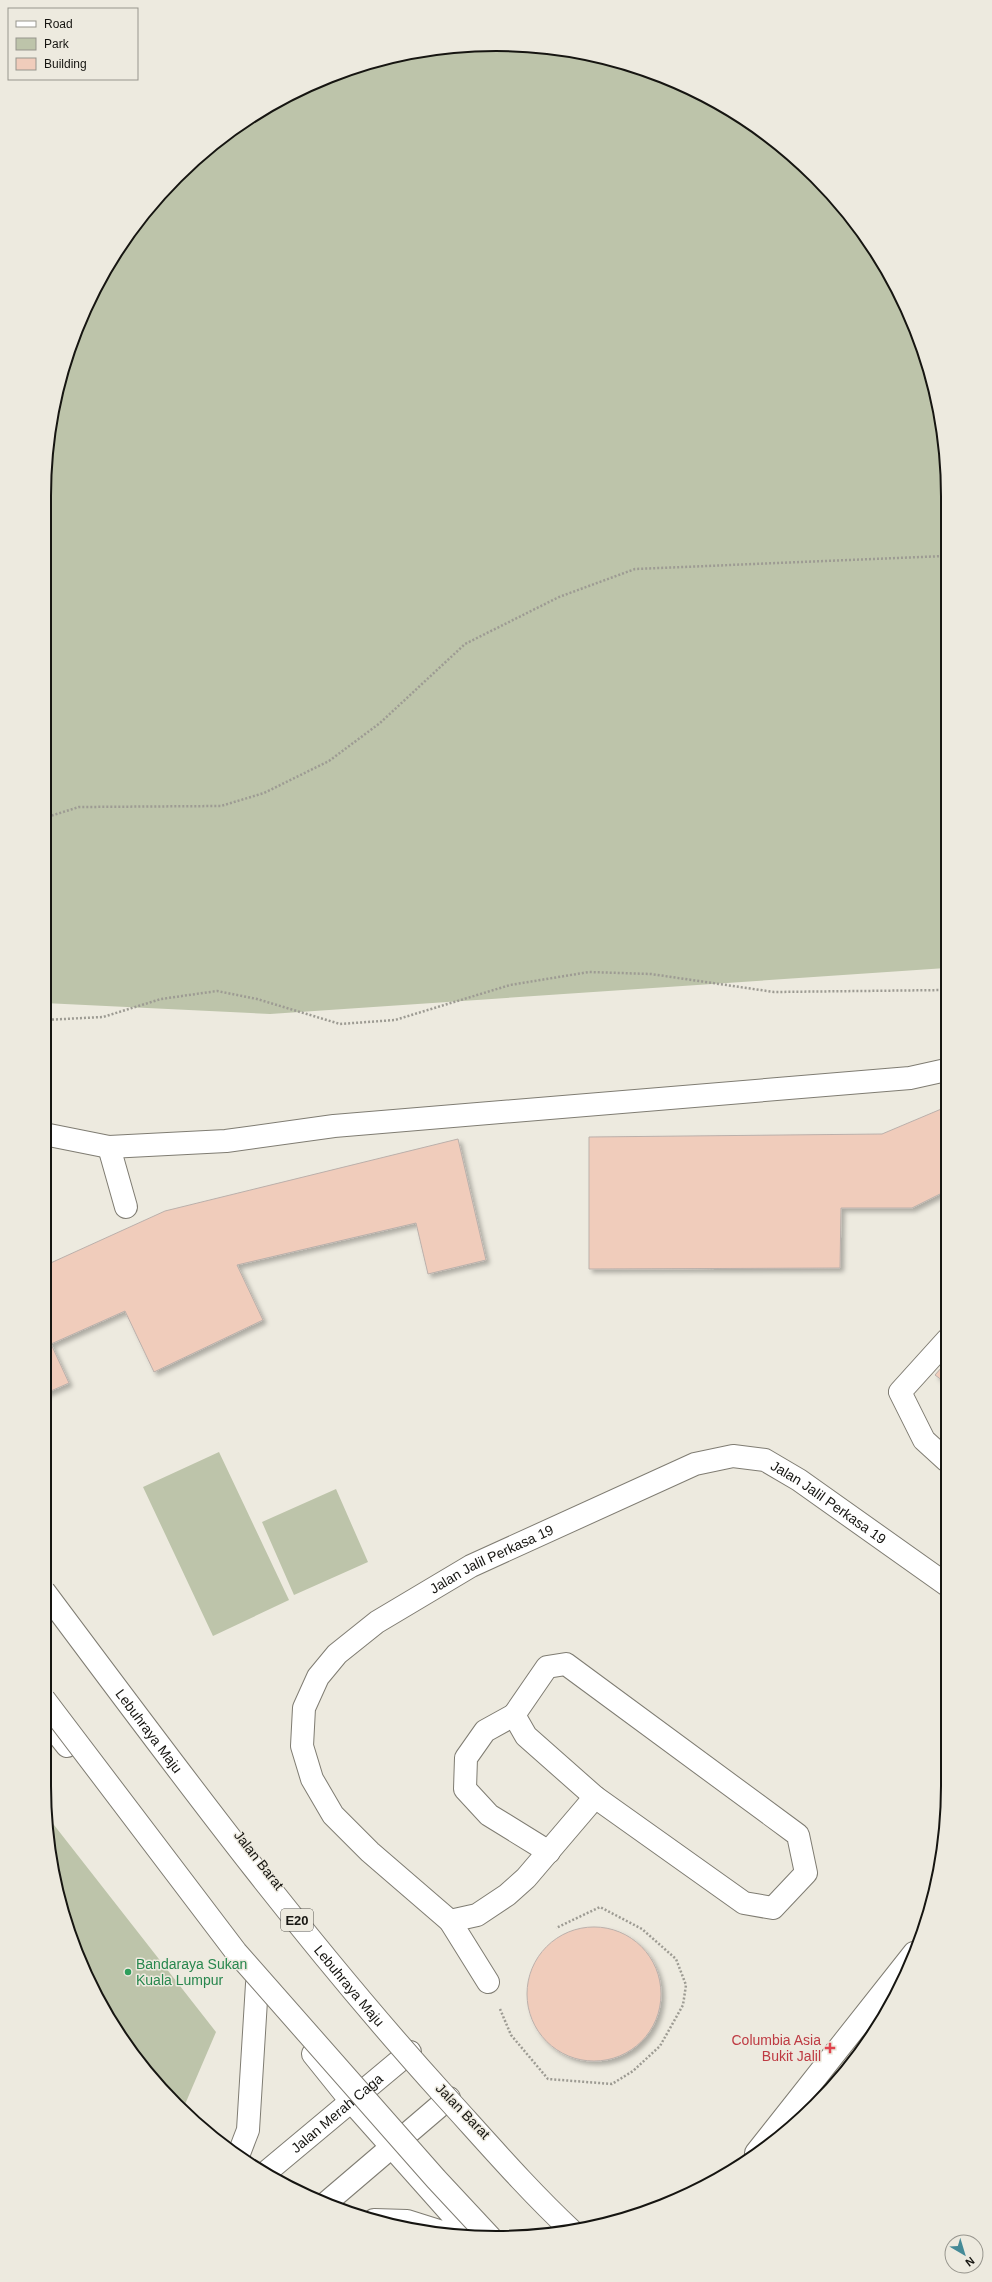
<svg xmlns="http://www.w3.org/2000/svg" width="992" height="2282" font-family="Helvetica,sans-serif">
<defs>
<filter id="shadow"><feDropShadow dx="3.5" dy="3.5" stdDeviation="2" flood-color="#0004"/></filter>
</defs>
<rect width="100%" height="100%" fill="#edeadf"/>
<path fill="#bdc4aa" d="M467,45L555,48L641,68L747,120L836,198L901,296L924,351L944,437L946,968L270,1014L44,1003V496L53,408L68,350L105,270L156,198L221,137L296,91L379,59Z
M219,1452L289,1600L213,1636L143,1487Z
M336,1489L368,1562L294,1595L262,1522Z
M47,1816L216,2032L183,2109L156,2084L104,2012L68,1932L53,1874Z"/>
<path fill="#f0ccbb" stroke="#bbb0ab" filter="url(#shadow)" d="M946,1107V1191L912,1208H841L840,1268L589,1269V1137L882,1134Z
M458,1139L486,1260L428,1274L416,1223L237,1265L263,1320L154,1372L125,1311L51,1344L69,1383L44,1394V1266L165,1211Z
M947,1361V1384L935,1375Z
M527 1994a67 67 0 1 1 134 0a67 67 0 1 1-134 0Z"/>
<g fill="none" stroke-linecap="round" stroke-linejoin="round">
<defs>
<g id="minor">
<path d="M44,1134L109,1147L226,1141L334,1126L910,1078L946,1070"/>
<path d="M109,1147L126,1207"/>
<path d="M947,1340L900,1392L924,1440L947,1461"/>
<path d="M566,1664L798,1835L806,1873L773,1908L744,1903L595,1797L526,1736L514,1715L547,1667Z"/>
<path d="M514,1715L485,1731L466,1758L465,1789L489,1815L549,1852"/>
<path d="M450,1921L477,1915L507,1895L526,1878L595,1797"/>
<path id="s1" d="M488,1982L450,1921L370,1852L333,1815L312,1779L302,1746L304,1708L318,1677L337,1654L377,1622L471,1566L695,1464L733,1456L765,1460L799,1480L947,1585"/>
<path d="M756,2153L914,1953"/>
<path id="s2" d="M264,2174L410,2052"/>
<path d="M326,2203L449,2098"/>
</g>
<path id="major" d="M44,1717L67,1746
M313,2054L350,2100L470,2235
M238,2156L248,2130L257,1984
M374,2220L407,2221L445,2233"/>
</defs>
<use href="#minor" stroke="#7f7c72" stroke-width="24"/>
<use href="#major" stroke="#7f7c72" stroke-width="24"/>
<path stroke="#9d9b93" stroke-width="2.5" stroke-dasharray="2 2" stroke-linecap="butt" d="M44,818L79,807L221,806L264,793L329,761L380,723L465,644L559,597L635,569L944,556
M44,1020L103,1017L161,999L217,991L257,999L340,1024L395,1020L510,985L589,972L651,974L774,992L946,990
M500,2009L511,2035L548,2079L612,2084L633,2071L660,2046L683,2005L686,1985L676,1959L642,1929L600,1907L556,1928"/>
<use href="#minor" stroke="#fff" stroke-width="22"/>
<use href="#major" stroke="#fff" stroke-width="22"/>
<defs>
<g id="highway-bridge">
<path id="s3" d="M44,1591C172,1762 299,1935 443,2094C485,2140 526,2188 572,2231"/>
<path d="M44,1699L236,1952L436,2179L491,2238"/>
</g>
</defs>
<use href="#highway-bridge" stroke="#7f7c72" stroke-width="24" stroke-linecap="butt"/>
<use href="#highway-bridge" stroke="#fff" stroke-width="22"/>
</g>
<circle fill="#2e9e5b" stroke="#edeadf" stroke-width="1.5" cx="128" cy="1972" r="4"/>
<path fill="#e0444e" stroke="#edeadf" stroke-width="1.5" d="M828 2042h4v4h4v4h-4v4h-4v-4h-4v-4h4z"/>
<g text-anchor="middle" stroke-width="3" stroke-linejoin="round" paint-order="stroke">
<rect fill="#edeadf" stroke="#56554f" stroke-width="1" x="281" y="1909" width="32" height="22" rx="3"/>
<g font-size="13" font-weight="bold" fill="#161511">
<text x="297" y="1925">E20</text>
</g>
<g font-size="14" fill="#161511" stroke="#edeadf">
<text dy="5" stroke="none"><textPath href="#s1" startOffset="962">Jalan Jalil Perkasa 19</textPath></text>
<text dy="5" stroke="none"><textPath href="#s1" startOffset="590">Jalan Jalil Perkasa 19</textPath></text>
<text dy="5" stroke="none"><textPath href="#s3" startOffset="175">Lebuhraya Maju</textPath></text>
<text transform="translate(259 1860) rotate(52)" y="5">Jalan Barat</text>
<text dy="5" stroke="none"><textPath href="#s3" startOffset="499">Lebuhraya Maju</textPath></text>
<text transform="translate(463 2111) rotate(46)" y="5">Jalan Barat</text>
<text dy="5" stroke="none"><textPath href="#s2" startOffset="95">Jalan Merah Caga</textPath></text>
</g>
<g font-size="14" fill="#27864d" stroke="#edeadf" text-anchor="start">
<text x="136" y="1969">Bandaraya Sukan<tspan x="136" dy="16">Kuala Lumpur</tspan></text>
</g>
<g font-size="14" fill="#be3a42" stroke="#edeadf" text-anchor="end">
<text x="821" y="2045">Columbia Asia<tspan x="821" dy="16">Bukit Jalil</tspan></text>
</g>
</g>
<path d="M0 0H992V2282H0ZM496 51H496A445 445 0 0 1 941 496V1786A445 445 0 0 1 496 2231H496A445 445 0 0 1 51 1786V496A445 445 0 0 1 496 51Z" fill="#edeadf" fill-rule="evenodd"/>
<path fill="none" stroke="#161511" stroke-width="2" d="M496 51H496A445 445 0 0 1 941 496V1786A445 445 0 0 1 496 2231H496A445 445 0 0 1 51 1786V496A445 445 0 0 1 496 51Z"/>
<rect x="8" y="8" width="130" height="72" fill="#edeadf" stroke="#97958d"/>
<rect x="16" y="21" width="20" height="6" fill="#ffffff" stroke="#97958d"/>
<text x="44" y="28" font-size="12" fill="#161511">Road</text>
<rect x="16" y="38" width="20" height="12" fill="#bdc4aa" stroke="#97958d"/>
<text x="44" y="48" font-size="12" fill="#161511">Park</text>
<rect x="16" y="58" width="20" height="12" fill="#f0ccbb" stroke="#97958d"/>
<text x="44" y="68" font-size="12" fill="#161511">Building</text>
<g transform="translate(964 2254) rotate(142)"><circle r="19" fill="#edeadf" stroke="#97958d"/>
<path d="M0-3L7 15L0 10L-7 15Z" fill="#458a97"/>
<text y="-6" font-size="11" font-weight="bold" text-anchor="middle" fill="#161511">N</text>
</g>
</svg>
